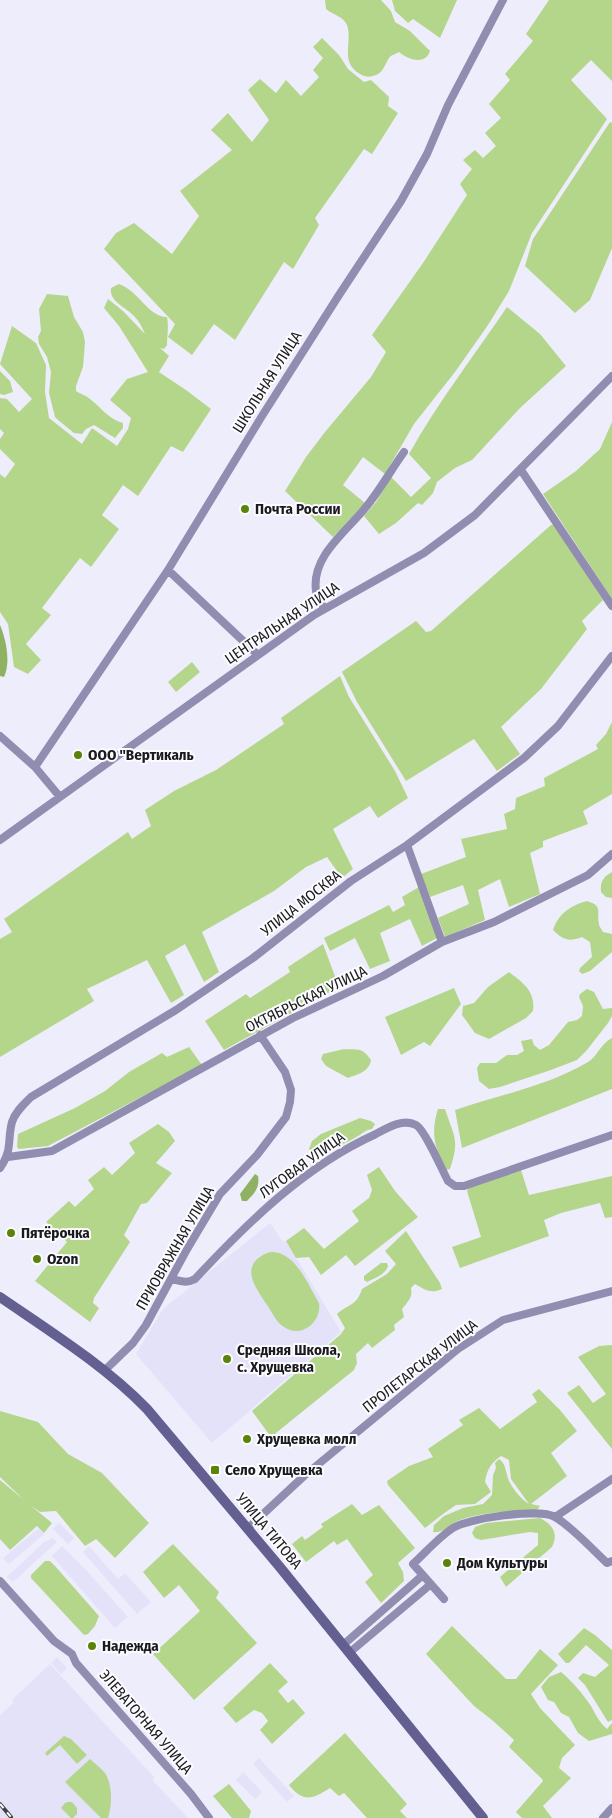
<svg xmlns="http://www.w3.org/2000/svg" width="612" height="1818" font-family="'Fira Sans Condensed',sans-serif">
<rect width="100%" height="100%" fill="#eeedfc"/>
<path fill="#e3e2f8" d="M270,1223L283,1242L286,1241L341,1332L212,1443L136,1354L163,1309Z
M59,1523L74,1538L68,1544L53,1529Z
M39,1528L44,1534L9,1564L3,1558Z
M53,1538L57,1542L13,1582L7,1577L44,1542Z
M62,1546L86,1570L128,1617L115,1628L52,1556Z
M89,1546L118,1579L125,1573L151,1602L137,1614L83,1552Z
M57,1657L67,1668L61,1674L51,1663Z
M50,1664L154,1777L153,1781L188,1818H0V1715L13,1703V1699Z
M259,1758L294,1796L287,1802L253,1764Z
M243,1772L262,1792L255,1799L236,1780Z"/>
<path fill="#b4d68b" d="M325,0H381L391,11L395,22L410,31L430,51C425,66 407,59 399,52C396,54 391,55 389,58C385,64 384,70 378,74C372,77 366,78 360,74C339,62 353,43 347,25C343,16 333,15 326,9Z
M392,0H457L440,38L413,19L408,23L395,11Z
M549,0H612V81L591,60L571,80L607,119L532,233L509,291L488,325L455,372L414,424L385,474L363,457L343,485L365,503L333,537L285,491L306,457L325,432L371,377L386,352L372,335L423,263L467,195L460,184L472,169L463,160L475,150L483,158L496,146L485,133L501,118L489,104L510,80L505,74L533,41L526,34Z
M322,38L339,55L348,69L364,82L371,80L389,97L388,106L398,113L372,154L364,149L315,218L319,225L293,269L284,262L235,340L214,324L192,355L168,337L175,324L104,249L116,233L134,223L172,254L199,216L180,191L232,150L211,130L228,113L252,142L269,120L248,90L260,79L276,93L286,80L301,96L319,77L313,70L323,58L313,47Z
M610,122L612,123V248L590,300L575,313L525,266L533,239Z
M119,284C139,291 148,317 167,317C169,327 167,335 167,345L164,349L160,348L169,356L159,372L186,390L211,409L183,452L171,446L138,496L123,485L102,515L119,529L91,567L80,558L42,608L51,615L26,644L41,660L28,674L14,667L8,624L0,612V474L5,478L15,464L0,449V439L4,433L0,429V398L7,399L19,412L32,399L0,364L12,326L36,343L46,365L45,392L49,418L82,444L92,428L117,446L128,429L131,418L110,400L127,379L148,372L119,326L104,308L108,299L123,311L145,334C142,327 139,321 134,316C126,307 109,302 111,288Z
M47,294L68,296L74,317L83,332L85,342L83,367L76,386V391C80,394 86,395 90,399C102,408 108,419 123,423V428L115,438L94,425L86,429L82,434L74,433L58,420L55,417L49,393L51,372L47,357L39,344L38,337L41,331L39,309Z
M507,307L540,334L566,366L520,408L472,460L455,468L437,482L433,493L422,505L418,503L396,523L379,534L364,516L376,502L391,477L411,497L431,478L409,454C438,402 474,356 507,307Z
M0,371L10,381L13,392L4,395L0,394Z
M612,422V599L543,494L576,471L600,449Z
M554,524L603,600L582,621L587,629L541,689L501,727L520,754L497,771L474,739L406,781L357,702L342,672L343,671L416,621L426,632L431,631L551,525Z
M192,662L200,672L176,692L168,682Z
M340,676L349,697L395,771L408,798L378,818L370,806L333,829L353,869L342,878L327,857L306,867L274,891L202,932L219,972L204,982L185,944L165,956L184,995L171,1003L147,960L87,989L94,1001L0,1057V939L12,932L4,919L128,832L132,839L151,826L145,810L174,791L216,770L284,724L281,718Z
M612,722V794L583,811L588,824L543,841V847L530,853L540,894L509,907L500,879L478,890L485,920L445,937L438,918L469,904L463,885L430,897L421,874L466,857L461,839L507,829L504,814L515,809L516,798L545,786L544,778L598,749L596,745L606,734Z
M612,872V898L606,897L601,892C600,882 603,877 612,872Z
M419,887L437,938L422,946L410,919L380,933L390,961L370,969L355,938L330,951L324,938L389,905L393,912L405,905L402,897Z
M587,901C604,906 596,912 599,924C599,927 602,929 603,932L612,934V952L590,971L582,974L579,971L580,968L592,957L590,942L582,937C569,942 563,940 553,930C558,914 571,905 587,901Z
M323,944L339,987L224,1050L205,1021L246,994L250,998L290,972L288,967Z
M509,972C522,982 536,991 533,1011L526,1018L489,1039L475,1033L462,1015L463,1006L474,1003L488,987Z
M454,988L461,1004L430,1046L424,1042L401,1055L385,1017Z
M587,989L594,992L603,1009L612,1008V1016L608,1023L587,1050L577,1060L551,1070L500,1087L489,1089L479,1081L477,1068L480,1063H496L507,1055H517L524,1051L521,1041L532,1039L534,1045L540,1050L549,1045L568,1022L577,1020L582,1016L583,1006L579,997L580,994Z
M612,1038V1089L462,1148L455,1110C500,1095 547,1086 588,1062C598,1056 600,1044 612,1038Z
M189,1047L202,1065L48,1146L19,1149L17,1147L18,1134L75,1108L105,1091L129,1072L162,1053L167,1057Z
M344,1049C359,1050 362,1047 371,1060C369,1072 358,1074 348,1078L326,1066L321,1059L323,1054Z
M438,1109H445C454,1137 460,1139 450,1169L446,1170C435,1148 430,1134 438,1109Z
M360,1118L371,1121L375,1124L372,1129C366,1130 363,1133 358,1136C345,1144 329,1151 315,1154L309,1149L312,1141L321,1134Z
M158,1124L169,1132L175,1141L156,1163L172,1173L147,1203L141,1204L124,1235L130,1242L94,1298L93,1303L99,1308L90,1322L35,1281L67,1242L46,1222L69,1201L75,1207L94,1189L88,1180L104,1167L112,1175L135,1153L129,1143Z
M379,1167L395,1191L418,1217L355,1266L346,1255L321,1275L309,1257L296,1258L286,1241L304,1228L324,1249L359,1221L352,1211L369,1198L372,1190L367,1175Z
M521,1170L529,1195L612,1176V1217L605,1218L600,1203L561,1213L544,1220L549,1236L460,1268L452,1247L481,1237L467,1191L469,1187Z
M406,1231L440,1283L442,1289C431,1294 425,1290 415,1284L411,1288C413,1297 408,1302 402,1309L404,1317L394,1325L395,1330L372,1348L368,1343L356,1354L357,1363L354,1370L271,1437L252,1411L341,1334L345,1328L337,1314C349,1303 356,1307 362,1289L387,1274L396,1264L385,1251Z
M270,1252C295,1250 308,1285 319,1303C322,1322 301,1339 284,1327C276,1322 272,1312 267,1305C255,1287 237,1264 270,1252Z
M381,1263H387L388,1266C385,1275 375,1278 367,1282L364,1280V1276Z
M612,1345V1449L567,1393L579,1385L593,1403L606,1394L578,1357L599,1346Z
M539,1389L560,1410L577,1431L551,1453L567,1476L531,1504L540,1506L537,1510C511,1512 486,1511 460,1520C451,1523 443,1534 433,1532L434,1525L444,1516L463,1508L483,1504L492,1495L493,1475L496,1468L495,1463L499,1459C507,1465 505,1472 509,1481C513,1489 521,1499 529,1504L511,1479L509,1460L501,1456C491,1463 487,1469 485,1482L491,1492L475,1504L456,1505L443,1514L425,1528L388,1485L387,1481L409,1466L433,1457L428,1449L463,1425L459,1420L479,1408L500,1429L537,1402L532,1394Z
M0,1411L38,1422L68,1454L102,1473L149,1523L115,1558L96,1539L85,1546L56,1511L40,1512L30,1505L52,1523L44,1533L37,1526L10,1550L0,1539V1480L24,1500L0,1477Z
M352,1504L362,1515L379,1505L415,1548L398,1563L403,1572L404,1581L381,1603L365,1582L373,1575L347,1539L337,1545L334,1541L306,1562L292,1544L302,1536L305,1540L323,1527L321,1524Z
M540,1518C552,1524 559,1533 552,1547L506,1587L500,1577L538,1545V1533L530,1532L481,1540L475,1538L472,1533L475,1527L486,1523Z
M173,1544L219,1592L216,1598L257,1643L194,1700L153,1654L200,1611L179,1585L164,1598L143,1572Z
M45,1561H50L55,1566L99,1616L95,1626L88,1634L84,1635L31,1578V1575Z
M452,1626L506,1679H516L540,1649L558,1665L531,1694L540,1708L575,1745L562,1758L559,1768L571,1778L543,1806L552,1818H522L516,1812L543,1781L542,1779L509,1747L514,1740L492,1720L474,1706L426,1654Z
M584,1628L595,1635L612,1650V1720L608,1722L585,1685L578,1678L583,1673L595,1677L609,1665L586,1645L569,1663H566L558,1654Z
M270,1663L288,1682L278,1691L288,1703L293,1699L305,1713L272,1744L260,1730L268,1721L262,1713L254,1710L236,1723L223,1708Z
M561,1672C572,1681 583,1694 591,1706C596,1715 599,1722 607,1729L612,1723V1734L589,1741L578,1733L569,1717L561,1713L554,1702L548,1700L541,1687L549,1677Z
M345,1733L407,1804L400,1811L407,1818H367L344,1793L339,1796L330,1788C313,1799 303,1803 289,1785Z
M64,1736L71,1739L87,1755L77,1764L60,1745L47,1756L45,1753Z
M90,1759C94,1763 101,1768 105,1773C113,1785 112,1806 108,1818H101L65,1782Z
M229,1784L251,1811L249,1818H232L213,1796Z
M68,1802H72L77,1808V1814L73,1818H71L61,1808L65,1803Z"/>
<path fill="#8eb261" d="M0,625C6,639 11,662 4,677L0,676Z
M255,1174L258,1176C260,1187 255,1193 247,1201H242L240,1194Z"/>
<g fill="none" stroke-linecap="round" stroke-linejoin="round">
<path stroke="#908db1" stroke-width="8" d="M521,470L612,606
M168,570L258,655
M324,609C322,603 317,597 316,591C311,556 347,531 366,507C380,490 391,470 404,452
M0,736L35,767L60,797
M35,767L168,570L262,416L339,295L401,201L427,154L448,105L503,0
M0,840L314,615L424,553L475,515L612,376
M407,845L442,942
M8,1157L52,1151L293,1018L383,976L442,942L494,922L588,875L612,854
M0,1168C13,1149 7,1141 12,1122C15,1112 24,1104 31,1097L176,1010L253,958L351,881L407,845L524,758L558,726L612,656
M171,1279C181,1281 186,1284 195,1279C248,1222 305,1166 376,1134C387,1128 403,1118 416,1125C425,1130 442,1170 448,1181L455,1186H464L612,1135
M105,1370L133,1343L146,1325L186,1251L220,1194L257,1155L286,1117L290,1102L291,1090L285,1072L260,1035
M555,1517L612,1479
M247,1529L304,1476L458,1349L503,1320L612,1291
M0,1581L54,1641L72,1654L76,1663L191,1794L209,1818
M444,1599L413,1564C426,1552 439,1537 453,1528C468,1518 540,1508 555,1517C572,1527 592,1549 607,1563L612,1561
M343,1645L423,1575
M349,1653L431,1584
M603,1818L612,1808"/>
<path stroke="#645f91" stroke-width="10" d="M0,1297C51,1332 104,1365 147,1409L279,1566L483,1818"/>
<defs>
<path id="rail" d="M0,1804L11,1817"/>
</defs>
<use href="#rail" stroke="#424148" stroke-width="4"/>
<use href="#rail" stroke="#fcfcff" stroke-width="2" stroke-dasharray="5.5" stroke-linecap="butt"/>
</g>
<g fill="#5a830a" stroke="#fcfcff" stroke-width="2">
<circle cx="245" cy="509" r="5"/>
<circle cx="78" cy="755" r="5"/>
<circle cx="11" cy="1233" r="5"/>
<circle cx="37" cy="1259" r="5"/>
<circle cx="227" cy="1359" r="5"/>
<circle cx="247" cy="1439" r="5"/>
<rect x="210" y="1465" width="10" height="10" rx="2.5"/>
<circle cx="447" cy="1563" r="5"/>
<circle cx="92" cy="1646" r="5"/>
</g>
<g text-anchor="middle" stroke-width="4" stroke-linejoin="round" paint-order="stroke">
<g font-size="15" fill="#1b1a1f" stroke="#fcfcff">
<text transform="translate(267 382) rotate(-58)" y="5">ШКОЛЬНАЯ УЛИЦА</text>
<text transform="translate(282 623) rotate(-34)" y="5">ЦЕНТРАЛЬНАЯ УЛИЦА</text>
<text transform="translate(301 903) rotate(-38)" y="5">УЛИЦА МОСКВА</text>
<text transform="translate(306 999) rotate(-26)" y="5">ОКТЯБРЬСКАЯ УЛИЦА</text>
<text transform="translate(302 1165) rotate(-36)" y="5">ЛУГОВАЯ УЛИЦА</text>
<text transform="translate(175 1248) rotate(-60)" y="5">ПРИОВРАЖНАЯ УЛИЦА</text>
<text transform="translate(420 1366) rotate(-38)" y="5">ПРОЛЕТАРСКАЯ УЛИЦА</text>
<text transform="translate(269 1531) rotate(50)" y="5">УЛИЦА ТИТОВА</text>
<text transform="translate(146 1722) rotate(49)" y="5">ЭЛЕВАТОРНАЯ УЛИЦА</text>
</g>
<g font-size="15" font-weight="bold" fill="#1b1a1f" stroke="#fcfcff" text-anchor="start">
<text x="255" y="514">Почта России</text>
<text x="88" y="760">ООО "Вертикаль</text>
<text x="21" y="1238">Пятёрочка</text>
<text x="47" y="1264">Ozon</text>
<text x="237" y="1355">Средняя Школа,<tspan x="237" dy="17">с. Хрущевка</tspan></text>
<text x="257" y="1444">Хрущевка молл</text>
<text x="225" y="1475">Село Хрущевка</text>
<text x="457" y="1568">Дом Культуры</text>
<text x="102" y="1651">Надежда</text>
</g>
</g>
</svg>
